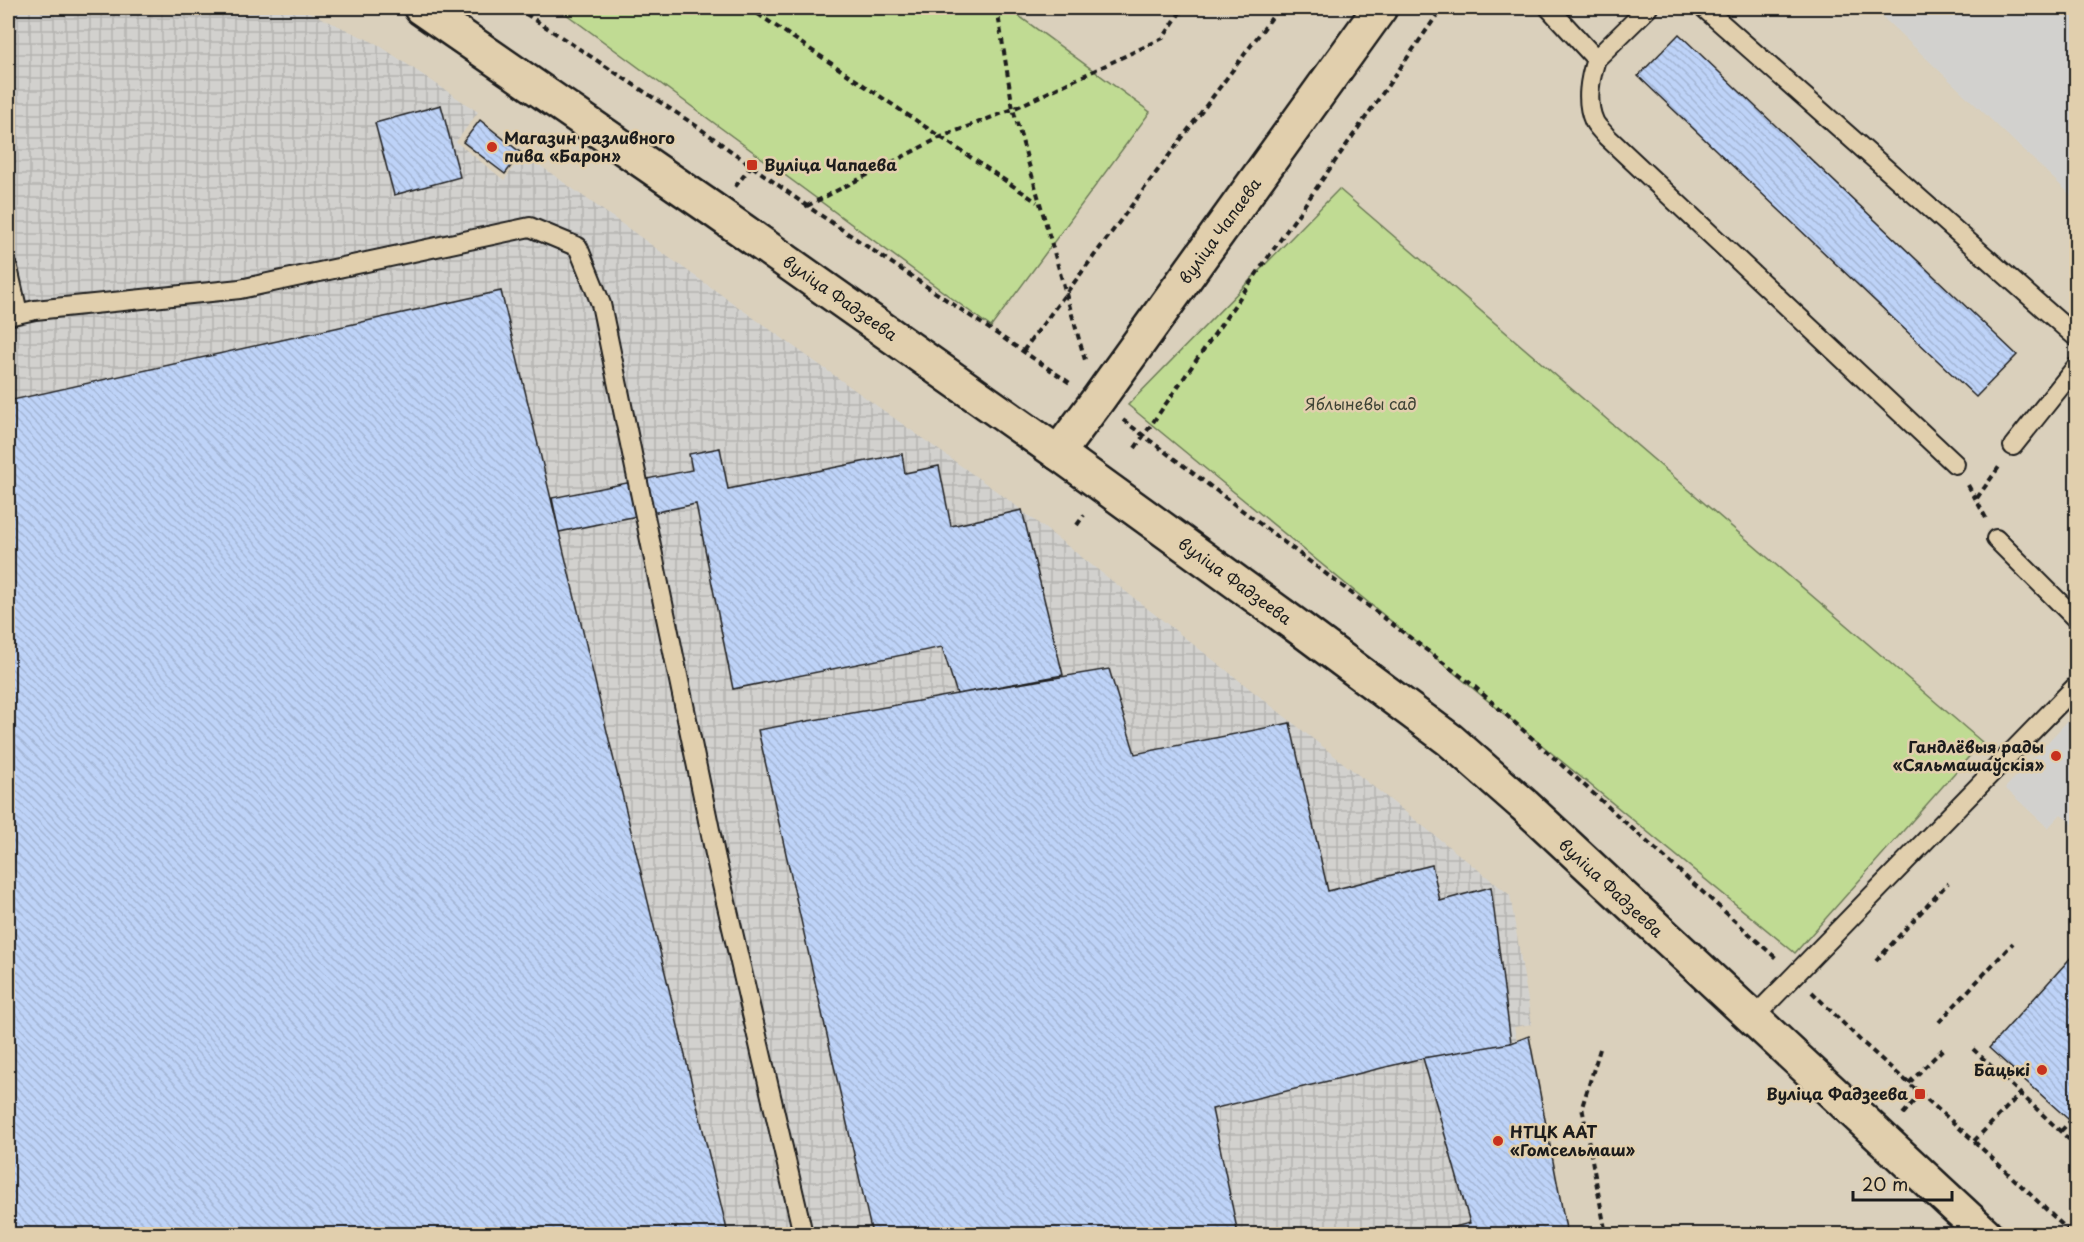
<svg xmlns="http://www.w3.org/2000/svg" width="2084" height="1242" font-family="'Playpen Sans',sans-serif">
<defs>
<pattern id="industrial-grid" width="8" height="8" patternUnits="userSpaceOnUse" patternTransform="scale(1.5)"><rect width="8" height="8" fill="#d2d1ce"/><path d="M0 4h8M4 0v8" fill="none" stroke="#b4b3b0"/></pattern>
<pattern id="building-back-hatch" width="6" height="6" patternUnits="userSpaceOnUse" patternTransform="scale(1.5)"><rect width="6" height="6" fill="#bed3f8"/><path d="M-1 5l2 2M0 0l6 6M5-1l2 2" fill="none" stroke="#a3b5d4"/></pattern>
</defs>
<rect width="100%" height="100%" fill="#dad0bc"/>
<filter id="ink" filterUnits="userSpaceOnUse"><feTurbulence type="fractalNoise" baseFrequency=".0167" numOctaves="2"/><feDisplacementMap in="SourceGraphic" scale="12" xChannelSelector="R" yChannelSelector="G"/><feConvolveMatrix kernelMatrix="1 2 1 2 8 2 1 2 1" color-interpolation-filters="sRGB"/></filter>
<g filter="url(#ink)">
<path fill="#d2d1ce" d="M1873,8H2076V200Z
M2076,712V828L2061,814L2048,828L2005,788Z"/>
<path fill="url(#industrial-grid)" d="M8,8H300L377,44L478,112L456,142L504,180L524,154L1006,498L1221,666L1510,895L1532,1024L1514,1027L1557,1234H8Z"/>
<path fill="#c0db93" stroke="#6e7c58" stroke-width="1.5" d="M558,8H1008L1150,112L991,327Z
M1339,189L1982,742L1795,953L1128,405Z"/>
<path fill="url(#building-back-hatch)" stroke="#1c1c1c" stroke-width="1.5" d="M1679,34L2017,355L1976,397L1638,76Z
M441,105L460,177L394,195L375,123Z
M480,120L521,153L505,174L463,142Z
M501,291L728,1234H8V401Z
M720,448L728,489L902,454L905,473L939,466L951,526L1022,510L1063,675L957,694L942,647L733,689L696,504L559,532L552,498L692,470L689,454Z
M1109,669L1135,754L1290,723L1328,891L1432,865L1440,901L1491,887L1511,1043L1423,1058L1212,1109L1238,1234H872L758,730L957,694Z
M2076,952V1110L2068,1119L1989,1048Z
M1529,1036L1567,1234H1427L1470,1223L1423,1058L1511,1043Z"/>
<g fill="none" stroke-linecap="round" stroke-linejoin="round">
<defs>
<path id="lane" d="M1549,8L1596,59C1590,78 1585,101 1594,121C1596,126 1602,131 1606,136L1955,464
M1704,8L2076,337
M1596,59L1648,8
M8,268L18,313
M8,316L35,310L240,289L530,227L578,247L601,304L716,859L803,1234
M2013,446L2076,367
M1996,539L2076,619
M1753,1018L2076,686"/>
<path id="street" d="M1058,453L1097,401L1380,8"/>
<path id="secondary" d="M421,8L715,211L1058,453L1301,629L1450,740L1524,805L1985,1234"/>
</defs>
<use href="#lane" stroke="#1c1c1c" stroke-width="22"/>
<use href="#street" stroke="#1c1c1c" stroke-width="38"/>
<use href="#secondary" stroke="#1c1c1c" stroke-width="38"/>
<path stroke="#1c1c1c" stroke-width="4" stroke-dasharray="6 4.5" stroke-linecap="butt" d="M517,8L698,127L807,206L1070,383
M749,8L1037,202
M997,8L1013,109L1085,360
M735,187L752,165
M807,206L941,137L1013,109L1163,38L1183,8
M1023,351L1279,8
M1123,420L1474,686L1776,958
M1135,448L1442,8
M1968,485L1986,518
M1977,498L1999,467
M1077,525L1084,515
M1876,961L1948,883
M1812,992L1862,1042L1974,1141L2071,1233
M1939,1022L2013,943
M1600,1049L1582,1107L1606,1234
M1973,1049L2076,1146
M1909,1083L1943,1049
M1903,1114L1920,1094
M2061,1131L2076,1115
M1974,1141L2021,1093
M2070,1234L2076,1228"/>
<use href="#lane" stroke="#e1cfad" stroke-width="18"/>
<use href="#street" stroke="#e1cfad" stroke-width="33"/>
<use href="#secondary" stroke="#e1cfad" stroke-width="33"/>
</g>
</g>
<g fill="#c8321e" stroke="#e1cfad" stroke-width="2">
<circle cx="492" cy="147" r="6"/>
<rect x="746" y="159" width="12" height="12" rx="3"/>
<circle cx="2056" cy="756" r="6"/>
<circle cx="2042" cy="1070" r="6"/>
<rect x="1914" y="1088" width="12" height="12" rx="3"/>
<circle cx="1498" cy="1141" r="6"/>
</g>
<g text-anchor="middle" stroke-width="5" stroke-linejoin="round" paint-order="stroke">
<g font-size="16" font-weight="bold" fill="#1c1c1c" stroke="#e1cfad" text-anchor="start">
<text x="504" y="144">Магазин разливного<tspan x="504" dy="18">пива «Барон»</tspan></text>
<text x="764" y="171">Вуліца Чапаева</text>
<text x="2044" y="753" text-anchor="end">Гандлёвыя рады<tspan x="2044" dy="18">«Сяльмашаўскія»</tspan></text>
<text x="2030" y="1076" text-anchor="end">Бацькі</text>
<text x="1908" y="1100" text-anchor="end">Вуліца Фадзеева</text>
<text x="1510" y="1138">НТЦК ААТ<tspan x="1510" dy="18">«Гомсельмаш»</tspan></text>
</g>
<g font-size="16" fill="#1c1c1c" stroke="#e1cfad">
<text transform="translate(1220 231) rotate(-54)" y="6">вуліца Чапаева</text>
<text transform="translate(840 298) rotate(35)" y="6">вуліца Фадзеева</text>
<text transform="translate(1235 581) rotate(36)" y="6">вуліца Фадзеева</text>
<text transform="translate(1611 888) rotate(43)" y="6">вуліца Фадзеева</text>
</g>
<g font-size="16" fill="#3d4234" stroke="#e1cfad">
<text x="1361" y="410">Яблыневы сад</text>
</g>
</g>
<rect width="2084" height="1242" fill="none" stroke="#e1cfad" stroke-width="30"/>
<rect x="15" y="15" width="2054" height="1212" fill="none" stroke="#1c1c1c" stroke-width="2" filter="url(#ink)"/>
<path d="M1853 1191v9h99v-9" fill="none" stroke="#1c1c1c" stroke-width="3"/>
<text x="1862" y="1191" font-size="18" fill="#1c1c1c" stroke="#e1cfad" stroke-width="4.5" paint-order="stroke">20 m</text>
</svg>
